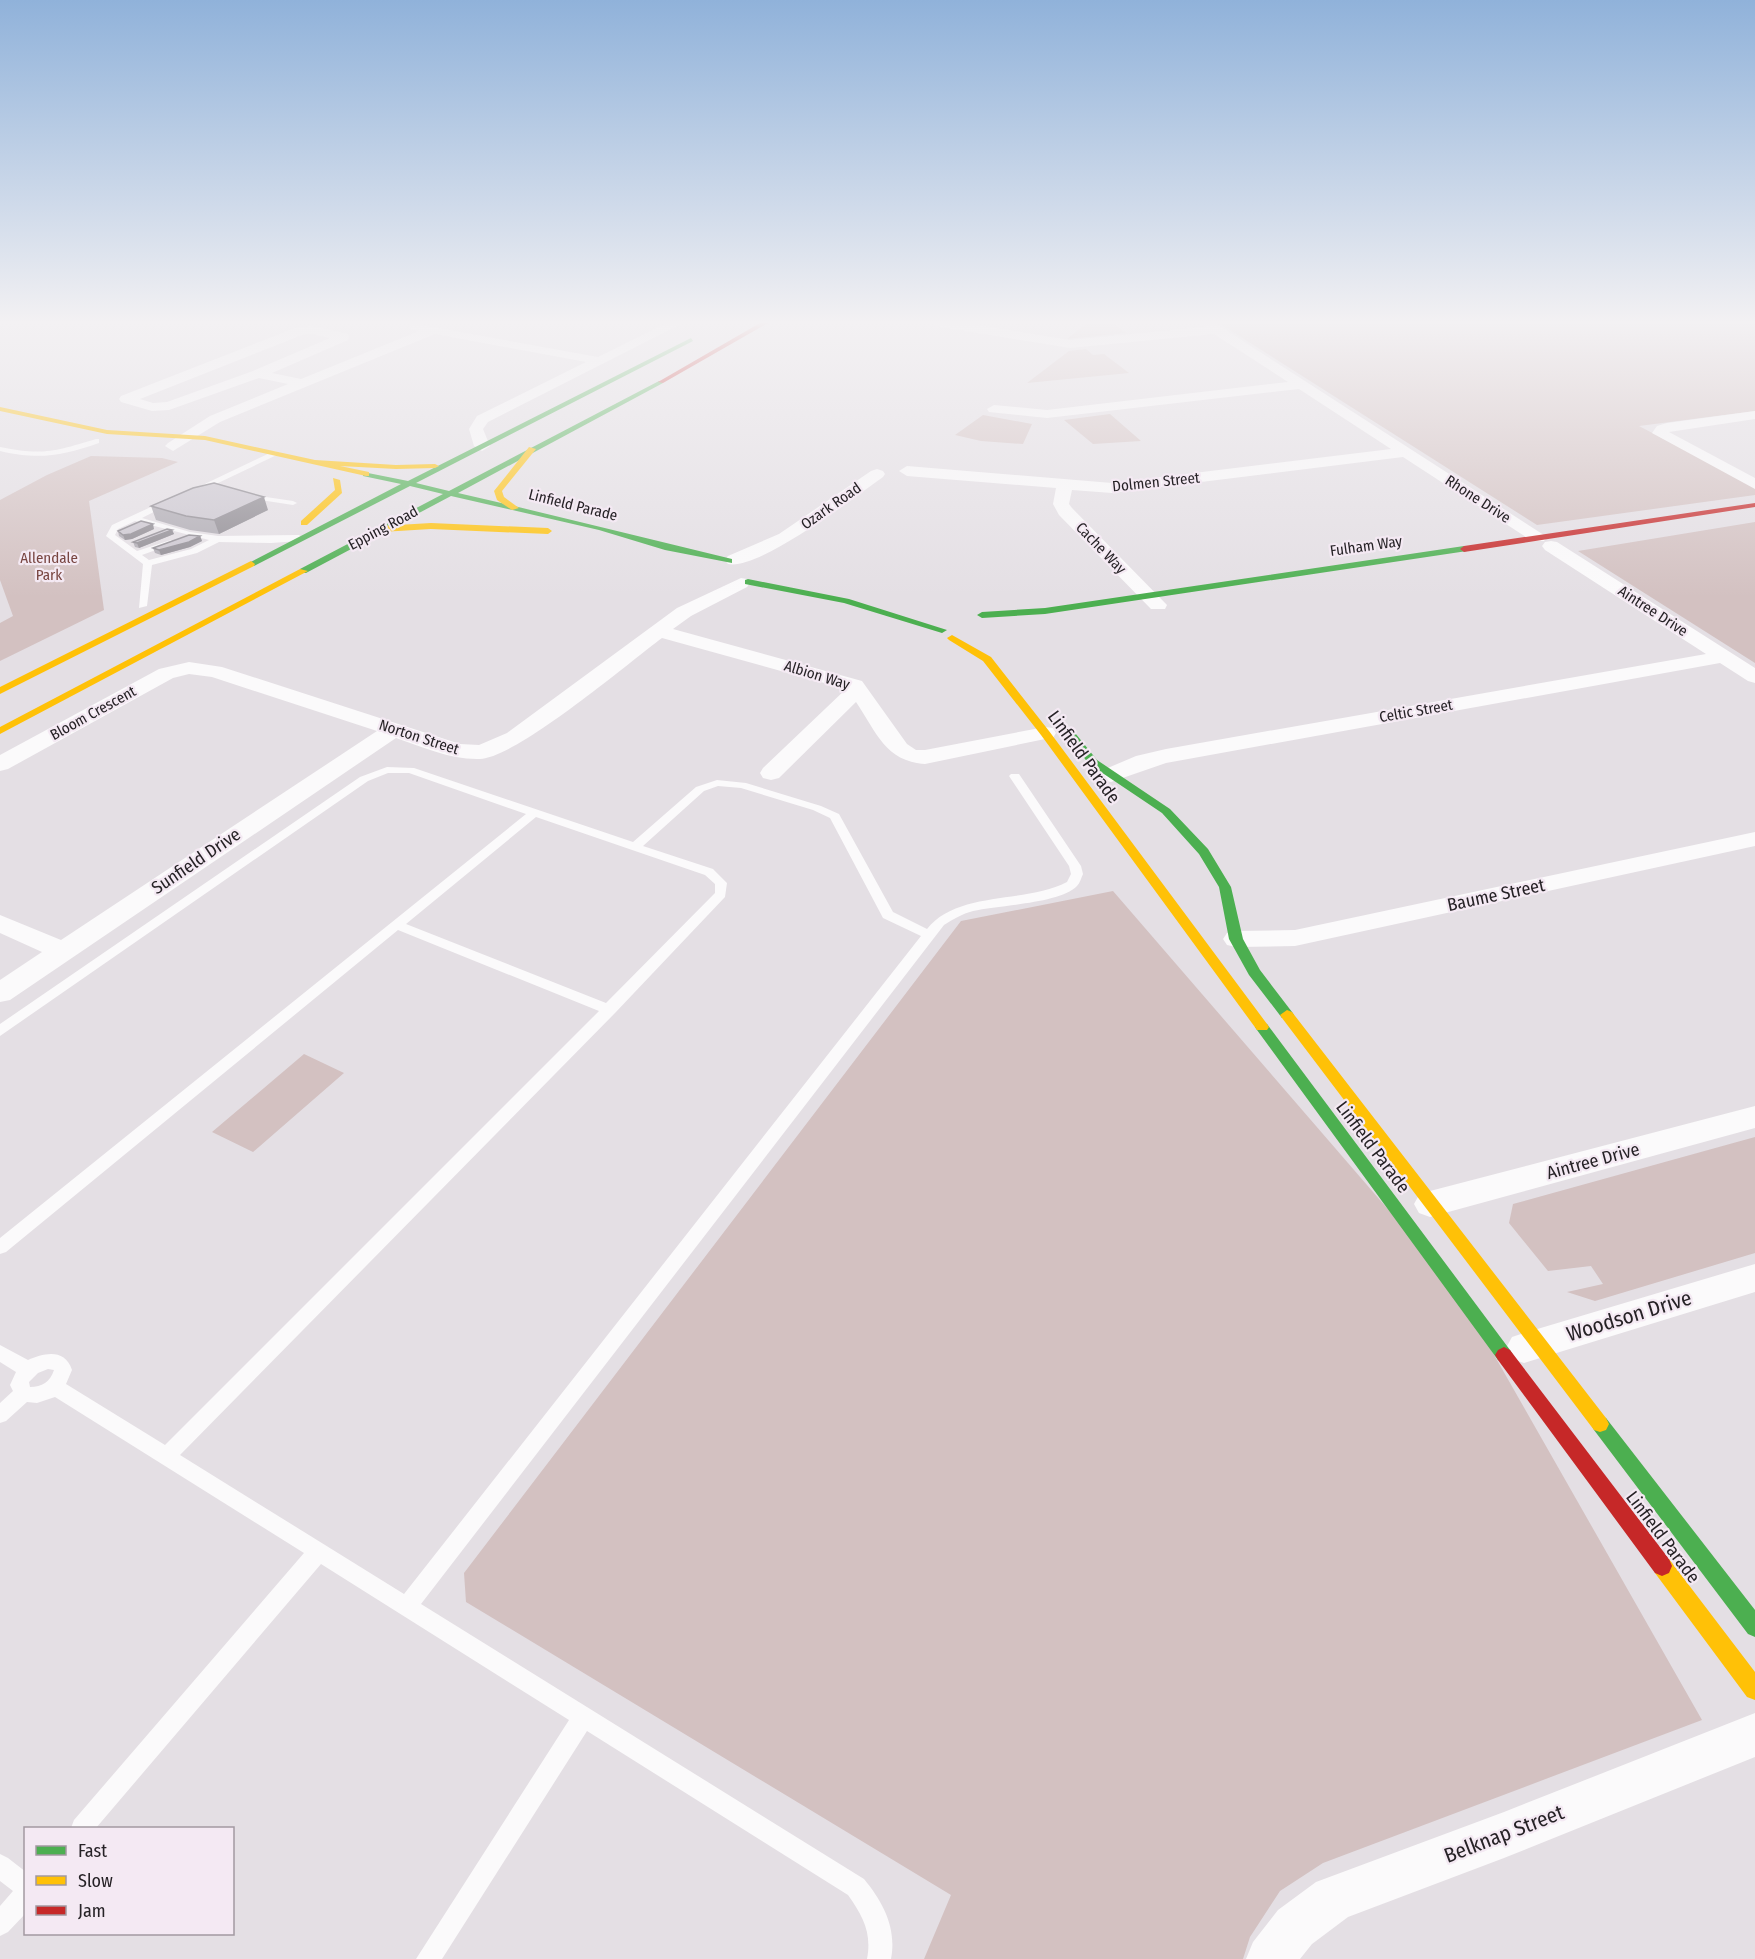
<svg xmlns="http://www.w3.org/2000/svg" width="1755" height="1959" font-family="'Fira Sans Condensed',sans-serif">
<rect width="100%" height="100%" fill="#e4dfe4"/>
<path fill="#d3c1c1" d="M1087,323H1113L1126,333L1067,339Z
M1219,323H1755V411L1639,426L1755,487V495L1537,525Z
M1086,349L1093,355L1104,354L1129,373L1027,383L1069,351Z
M1110,414L1141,441L1093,444L1064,420Z
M983,415L1032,424L1023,444L981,441L955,435Z
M91,456L162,458L178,462L89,501L104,610L0,661V623L13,616L0,580V500L47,475Z
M1755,522V663L1578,551Z
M1113,891L1456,1288L1702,1720L1323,1863L1280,1891L1250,1937L1243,1959H924L951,1895L466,1602L464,1573L961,921Z
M304,1054L344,1073L253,1152L212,1132Z
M1755,1137V1253L1595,1301L1567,1292L1603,1284L1591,1266L1548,1271L1509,1223L1513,1204Z"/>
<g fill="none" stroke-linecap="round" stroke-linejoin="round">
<path fill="#fbfafb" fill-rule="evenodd" d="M96,439H99V443C61,456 39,460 0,451V447C43,456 56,451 96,439Z
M274,451L281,453L195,494L188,492Z
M245,494L293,501L297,503L293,505L248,498H245Z
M166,500L173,502L142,518L190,532L218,536L299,535L303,538L299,541L271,543L219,542L197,553L152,565L147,606L139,608L143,564L106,536L112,525ZM135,521L209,540L191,549L149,560L142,555L175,543L171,540L137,551L115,535L118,529Z
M387,767L414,768L633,842L696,787L717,780L746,783L821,806L839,814L893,912L927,929C958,890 1025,904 1067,882L1071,874L1069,866L1009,776L1011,774H1019L1081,866L1083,874C1081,878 1080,883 1077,886C1059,904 998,905 973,911C962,914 953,919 944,925L421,1604L864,1879C883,1902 897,1928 891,1959H867C872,1933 863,1916 848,1895L587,1731L442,1959H416L569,1720L321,1564L96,1828H71L74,1820L304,1553L55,1397L37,1403L27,1402L6,1421L0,1423V1403L13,1391L10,1385L16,1372L0,1362V1345L28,1360C44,1353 65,1348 72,1370L66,1384L165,1445L599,1011L398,930L6,1252L0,1254V1238L526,814L409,773H388L368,781L0,1036V1024L360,777ZM718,786L741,788L813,810L830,818L883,918L921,936L404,1594L180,1455L615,1013L725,897L727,883L713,869L643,846L704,791ZM536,817L705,875L715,884V893L606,1003L406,924ZM48,1369L54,1370C50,1382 42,1387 30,1387L29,1382L38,1373Z
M0,1854L8,1858L26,1872V1913L8,1932L0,1936V1906L13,1891L0,1881Z"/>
<path fill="#fbfafb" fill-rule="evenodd" d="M411,323L598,357L667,323H683L488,422L483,429L490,446L482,451L474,446L469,429L477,416L586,362L435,334L220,422L173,451L165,446L168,443L210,416L288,384L259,378L169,410L152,411L121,402L119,399L121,396L295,328L312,326L348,334L349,337L348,340L272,373L301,379L419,331L411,329L409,326ZM312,334L330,338L253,371L167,402L153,403L140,399L302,335Z
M934,323H965L1070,340L1204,327L1200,323H1215L1547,537L1544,541H1532L1403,457L1112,493L1072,490L1069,504L1072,508L1167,605L1165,609H1151L1059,515L1053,504L1056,488L907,476L899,471L907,466L1112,483L1391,449L1299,389L1047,418L989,412L987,409L994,405L1047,410L1288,382L1214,334L1070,348L940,327Z
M1755,411V419L1669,432L1755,478V489L1652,433L1657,426L1667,423Z
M877,469L883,471L885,474L883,477C855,497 758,571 728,564L725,560L728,556L779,534L871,471Z
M1551,541L1557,542L1755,668V683L1748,681L1720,663L1166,763L1111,782L1103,780L1100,775L1103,770L1136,756L1166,749L1706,654L1545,550L1542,546L1545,542Z
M741,578L747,579L750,583L747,587L691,616L673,629L862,681L907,744L916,750H925L1045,727L1053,728L1056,733L1053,738L1045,739L925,764C885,761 877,733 856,702L779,778L771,780L763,778L760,773L763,768L846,689L662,638C627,664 518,757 480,759C451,760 423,747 396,738L10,1000L0,1002V980L42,952L0,933V915L61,940L377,731L212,677L189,674L173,678L8,769L0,771V755L159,669L189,662L222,667L460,744L479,745L507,733L677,608Z
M1755,832V846L1295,946L1236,947L1227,945L1223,939L1227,933L1236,931L1295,930Z
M1755,1106V1128L1430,1217L1419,1213L1414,1204L1419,1195L1430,1191Z
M1755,1264V1292L1524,1363L1512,1359L1506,1348L1512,1337L1524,1333Z
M1755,1713V1757L1504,1858L1348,1917L1312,1944L1300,1959H1246L1253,1942L1278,1910L1316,1882L1504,1812Z"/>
<path fill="#4caf50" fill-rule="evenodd" d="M691,338L693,341L416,483L449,491L659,381H663V383L458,493C550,514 641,537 732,559V563L665,550L599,530L451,496L306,573H300V569L443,494L410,486L254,566L247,564L401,484L363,476V472L408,481Z
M1464,546L1467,547V551L1045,614L982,618L977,615L982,612L1045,608Z
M748,579L849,599L947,630L942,633L844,603L745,584V580Z
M1067,727L1071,728L1097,760L1170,809L1208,849L1231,887L1243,939L1260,970L1292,1012L1294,1015L1292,1018H1282L1249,975L1229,939L1219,887L1199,854L1162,813L1089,764L1062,730Z
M1262,1022L1267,1024L1510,1350L1513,1355L1510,1360L1504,1363L1498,1360L1257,1030L1255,1027Z
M1600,1416L1606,1418L1755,1610V1637L1748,1634L1594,1430L1591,1424L1594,1418Z"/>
<path fill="#ffc107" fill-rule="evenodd" d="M0,407L107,430L205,436L315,460L396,465L435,464L439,466L435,468L396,469L340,466L369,472V476H366L205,440L107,434L0,411Z
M529,447L536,449L502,491L504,497L519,508L512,510L497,500L494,491Z
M333,478L340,480L342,493L307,525H301V521L335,490Z
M431,523L548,528L552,531L548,534L431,529L381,532L377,529L381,526Z
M251,561L255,564L254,566L0,694V687Z
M300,569L308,571L0,734V727Z
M952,635L991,657L1049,731L1267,1024L1269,1027L1267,1030H1257L1041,735L983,661L949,640L947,638Z
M1287,1010L1292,1012L1606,1418L1609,1424L1606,1430L1600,1432L1594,1430L1282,1018L1280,1015Z
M1662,1556L1669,1559L1755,1672V1700L1747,1697L1655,1573L1652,1566L1655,1559Z"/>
<path fill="#c62828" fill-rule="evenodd" d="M760,323H768L663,383L658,382Z
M1755,503V507L1464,552L1460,549L1464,546Z
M1504,1347L1510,1350L1669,1559L1672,1566L1669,1573L1662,1576L1655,1573L1498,1360L1495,1355L1498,1350Z"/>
</g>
<path fill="#afabb3" d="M151,506L268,510L219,534L190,530L156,520Z
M154,529L132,539L125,540L119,536L118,531Z
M172,530L174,534L139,548L135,547L133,542Z
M200,536L202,541L190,547L161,555L155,553L153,548Z"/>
<path fill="#8f8b92" d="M264,497L268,510L219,534L214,520Z
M153,524L154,529L132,539L125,540L123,535Z
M172,530L174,534L139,548L137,543Z
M200,536L202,541L190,547L161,555L159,550Z"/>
<path fill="#ccc7d0" stroke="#8f8b92" stroke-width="1.5" d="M214,483L264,497L214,520L186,516L151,506L193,488Z
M141,521L153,524L131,534L123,535L118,531Z
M167,529L172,530L137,543L133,542Z
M189,535L200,536L189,542L159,550L153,548Z"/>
<linearGradient id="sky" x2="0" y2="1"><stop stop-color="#90b2da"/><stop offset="0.54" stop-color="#f3f1f3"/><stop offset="1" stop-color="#f3f1f3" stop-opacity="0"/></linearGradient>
<rect width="1755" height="597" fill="url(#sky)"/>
<g text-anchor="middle" stroke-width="4.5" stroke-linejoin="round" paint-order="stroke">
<g font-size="15" fill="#262226" stroke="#f4e9f3">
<text transform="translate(1156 482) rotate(-6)" y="5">Dolmen Street</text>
<text transform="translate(1478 499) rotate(33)" y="5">Rhone Drive</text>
<text transform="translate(573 505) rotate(14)" y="5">Linfield Parade</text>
<text transform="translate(831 506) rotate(-35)" y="5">Ozark Road</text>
<text transform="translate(383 528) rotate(-28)" y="5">Epping Road</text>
<text transform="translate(1366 546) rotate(-8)" y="5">Fulham Way</text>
<text transform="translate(1101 548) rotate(46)" y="5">Cache Way</text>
<text transform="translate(1653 611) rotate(33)" y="5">Aintree Drive</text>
<text transform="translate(817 675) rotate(17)" y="5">Albion Way</text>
<text transform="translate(1416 711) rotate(-10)" y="5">Celtic Street</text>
<text transform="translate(93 713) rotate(-29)" y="5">Bloom Crescent</text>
<text transform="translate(419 737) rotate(18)" y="5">Norton Street</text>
</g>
<g font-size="15" fill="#784541" stroke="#f4e9f3">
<text x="49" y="563">Allendale<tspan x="49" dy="17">Park</tspan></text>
</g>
<g font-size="18" fill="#262226" stroke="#f4e9f3">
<text transform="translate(1084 757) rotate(54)" y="6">Linfield Parade</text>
<text transform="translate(196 861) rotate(-34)" y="6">Sunfield Drive</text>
<text transform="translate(1496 895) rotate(-12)" y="6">Baume Street</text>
<text transform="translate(1373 1147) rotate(53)" y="6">Linfield Parade</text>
<text transform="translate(1593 1161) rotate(-15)" y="6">Aintree Drive</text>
<text transform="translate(1663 1537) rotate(53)" y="6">Linfield Parade</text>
</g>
<g font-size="21" fill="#262226" stroke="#f4e9f3">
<text transform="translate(1629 1316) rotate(-17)" y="7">Woodson Drive</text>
<text transform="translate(1504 1834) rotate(-21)" y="7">Belknap Street</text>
</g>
</g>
<rect x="24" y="1827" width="210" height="108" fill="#f4e9f3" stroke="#a299a1" stroke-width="1.5"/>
<rect x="36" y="1846" width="30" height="9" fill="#4caf50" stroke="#a299a1" stroke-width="1.5"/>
<text x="78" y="1857" font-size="18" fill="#262226">Fast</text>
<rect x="36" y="1876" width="30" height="9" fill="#ffc107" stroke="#a299a1" stroke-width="1.5"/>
<text x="78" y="1887" font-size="18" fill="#262226">Slow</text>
<rect x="36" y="1906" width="30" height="9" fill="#c62828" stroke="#a299a1" stroke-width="1.5"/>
<text x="78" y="1917" font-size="18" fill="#262226">Jam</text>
</svg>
